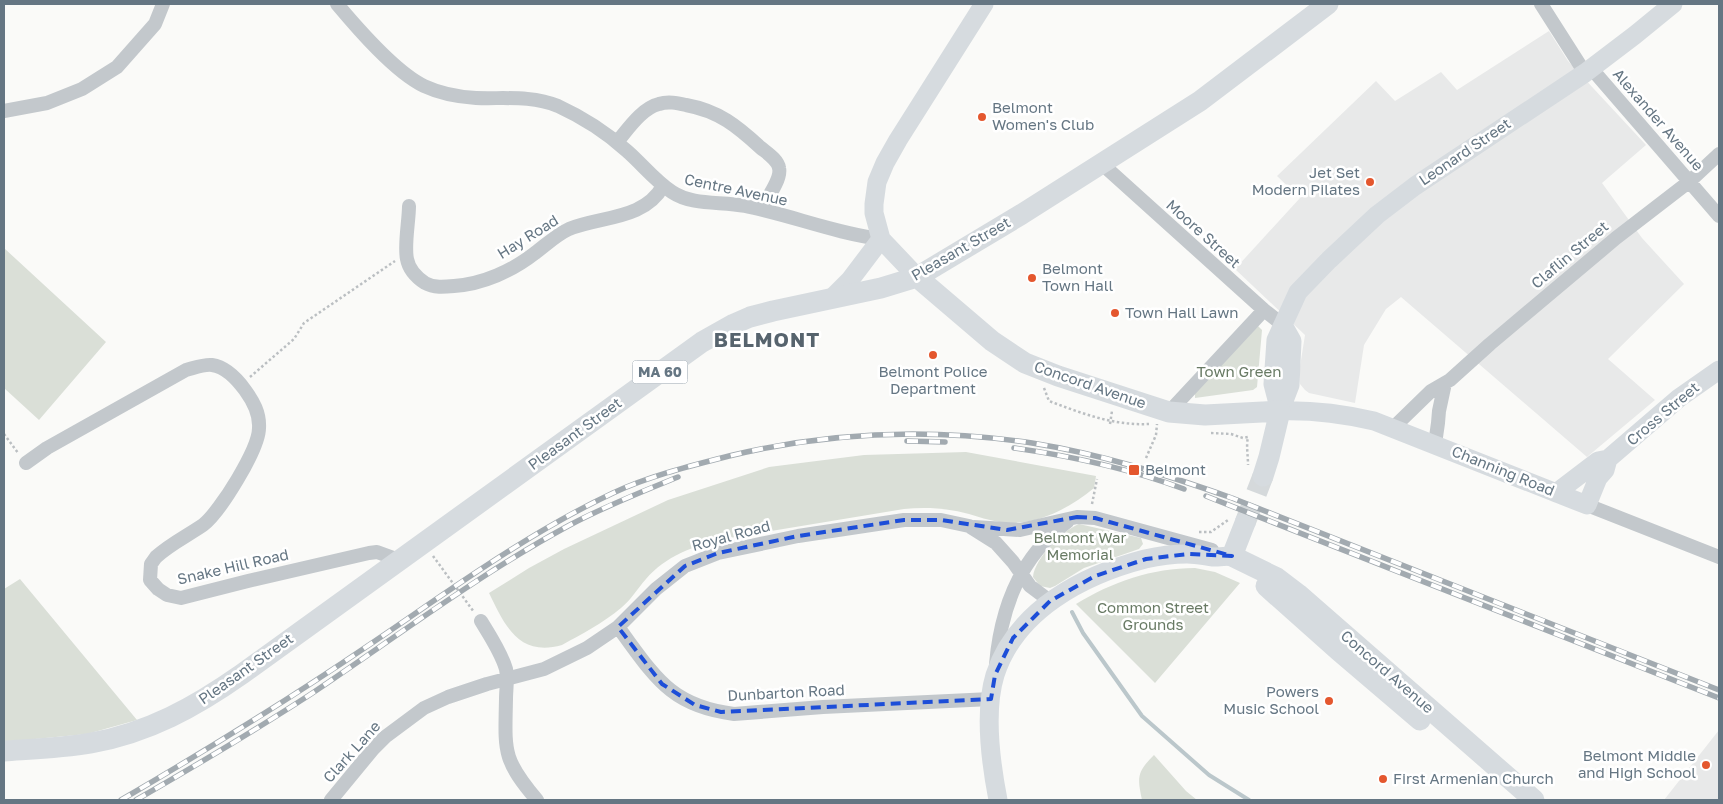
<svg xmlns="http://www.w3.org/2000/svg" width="1723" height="804" font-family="'Golos Text',sans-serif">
<rect width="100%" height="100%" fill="#fafaf8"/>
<path fill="#e8e9e9" d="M1549,31L1568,61L1646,145L1602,183L1642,238L1684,284L1608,359L1655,400L1587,457L1401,297L1386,309L1364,345L1355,403L1309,393L1305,390L1300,384L1299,373L1305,335L1235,269L1300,198L1277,176L1376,81L1395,101L1441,72L1457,90Z
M1719,730V800H1664Z"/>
<path fill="#dadfd7" d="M4,248L106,342L39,420L4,388Z
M1258,326L1262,330L1257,387L1253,390L1195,398V392Z
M966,452L1096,476L1094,488C1067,510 1034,527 999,522C988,520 979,517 969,514C947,508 926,507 904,509L723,539C693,546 666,556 646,579C637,589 631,600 621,608C603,623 582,634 562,645C519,657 505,626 489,593L529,568L564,549L668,500L769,467L864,455Z
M1079,524L1141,538L1143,544L1139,549L1084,568L1055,586L1050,588L1040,586L1033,577C1035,558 1062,531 1079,524Z
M1195,568L1215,572L1240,583L1155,683L1076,604C1112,582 1152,568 1195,568Z
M20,579L137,720L87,734L4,742V589Z
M1154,755L1186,791L1197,800H1142C1137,777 1137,772 1154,755Z"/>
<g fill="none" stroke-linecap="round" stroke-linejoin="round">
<path stroke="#bbc7cb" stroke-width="4" d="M1072,612L1083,633L1142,716L1209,775L1249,800"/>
<path stroke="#d5d9db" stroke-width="21" stroke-dasharray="21 11" stroke-linecap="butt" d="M1245,523L1263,476"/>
<path stroke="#bbbfc2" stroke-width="2.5" stroke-dasharray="2.5 2.5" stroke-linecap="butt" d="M250,377L294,339L304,323L395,261
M1044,388L1049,401C1081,413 1114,426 1149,424
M1110,424L1112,411
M1211,433L1231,434L1243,438L1248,437C1246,446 1248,455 1248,465
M4,434L18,453
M1146,458L1156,435L1157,424
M1092,504L1097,479
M1199,532H1211L1228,520
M433,556L474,612"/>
<path stroke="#c3c8cc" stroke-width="14" d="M337,4C358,29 395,72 424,86C439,93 459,97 476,98C503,99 531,95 558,106C582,117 607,133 627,151C642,164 655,181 672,192C693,206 721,201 745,206C791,215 834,233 881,239
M1541,4L1585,73
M1591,68L1719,216
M4,111L47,103L82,89L117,67L155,24L163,4
M617,142C628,129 642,108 659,104C668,101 677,103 686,105C719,111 737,126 761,148C767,153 778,160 779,168C782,179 766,200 761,209
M1102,164L1264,310L1283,325
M409,206C409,221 404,245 407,259C409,270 416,277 425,283C434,288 444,287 454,286C483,284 512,271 535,253C546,245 556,235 569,229C601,216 644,220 663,186
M1169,412L1264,310
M1394,427L1431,391L1450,380L1490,344L1616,238L1690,181L1719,154
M1435,444L1438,423L1439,411L1445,383
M26,463L47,448L186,370C194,368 204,364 212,365C226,367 237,379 245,390C253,401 260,413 259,428C259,449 220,512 203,525C187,536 170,544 156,557L151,564L150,580L158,589L167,595L181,598L248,581L369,553L377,552L399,560
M1587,505L1719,557
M974,527L1020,530L1077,517L1095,518L1212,550
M481,621C490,636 501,652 506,669C508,678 506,690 506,699C505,751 502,759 537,800
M618,627C654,675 669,706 734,714L823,707L991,699
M996,664C1001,607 1020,557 1067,522
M331,800L373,749L385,737L424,708L448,697L487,684L544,669L587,648L618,627L656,589L685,566L718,553L798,536L904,520H941L969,526L996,543L1013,562L1030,586L1050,601"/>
<path stroke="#d6dbdf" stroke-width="19" d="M917,277L881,239L874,213V204L877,182L885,163L898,140L984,4
M831,299L850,280L881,239
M1280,411L1273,384L1276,340L1298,292L1329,260L1377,215L1415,186L1585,73L1635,35L1673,4
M1280,411C1311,410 1343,414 1374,421L1587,505L1598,478L1605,470L1608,459
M1280,411L1290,385L1292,341L1283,325
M1556,493L1598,461L1608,459L1679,398L1719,370
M998,800C991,764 984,711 995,675C1016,610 1083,575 1145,559C1158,556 1174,554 1187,554C1196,554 1205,556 1213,557C1220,557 1226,556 1232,556"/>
<path stroke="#d6dbdf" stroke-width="21" d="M917,277L992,341L1025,363L1058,376L1169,412L1205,415L1280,411L1269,457L1263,476
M1232,556L1277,578L1298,594L1534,800
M1232,556L1245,523
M1266,586L1339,651L1420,720
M4,751C33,749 62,748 91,743C148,733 195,707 242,674L702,342L734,324L750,317L773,311L881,288L917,277L1022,214L1200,101L1328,4"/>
<defs>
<path id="rail" d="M907,441L945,442
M1014,448C1071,456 1130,469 1184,489
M1206,496L1719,698
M121,800C205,751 288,700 369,645C449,591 526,534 613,493C649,476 690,466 729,456C828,432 932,428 1032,443C1101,454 1167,475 1232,498L1719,690
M136,800C195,766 254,731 311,694C396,637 478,575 568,526C603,507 641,492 678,477"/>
</defs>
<use href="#rail" stroke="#a2aab0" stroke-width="5.5"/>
<use href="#rail" stroke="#fff" stroke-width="4" stroke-dasharray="11" stroke-linecap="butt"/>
</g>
<path fill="none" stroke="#1d4ed8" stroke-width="4" stroke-dasharray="10 6" stroke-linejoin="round" d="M1077,517L1095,518L1232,556L1188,554L1146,559L1095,576L1050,601L1013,638L995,675L991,699L721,712L695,705L662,684L618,627L685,566L718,553L798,536L904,520H941L1007,530Z"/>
<g fill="#e4572e" stroke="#fff" stroke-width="2">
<circle cx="982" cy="117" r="5"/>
<circle cx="1370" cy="182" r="5"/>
<circle cx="1032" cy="278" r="5"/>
<circle cx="1115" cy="313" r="5"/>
<circle cx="933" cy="355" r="5"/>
<rect x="1128" y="464" width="12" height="12" rx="2.5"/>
<circle cx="1329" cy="701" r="5"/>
<circle cx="1706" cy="765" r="5"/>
<circle cx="1383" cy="779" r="5"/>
</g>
<g text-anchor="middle" stroke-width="5" stroke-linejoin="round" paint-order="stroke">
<rect fill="#fff" stroke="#939fa8" stroke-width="1" x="632.5" y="360.5" width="55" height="23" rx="4"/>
<g font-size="14" font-weight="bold" fill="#657683">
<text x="660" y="377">MA 60</text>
</g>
<g font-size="15" fill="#657683" stroke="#fff" text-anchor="start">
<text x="992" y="113">Belmont<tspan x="992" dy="17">Women's Club</tspan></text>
<text x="1360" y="178" text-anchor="end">Jet Set<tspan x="1360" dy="17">Modern Pilates</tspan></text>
<text x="1042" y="274">Belmont<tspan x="1042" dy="17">Town Hall</tspan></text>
<text x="1125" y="318">Town Hall Lawn</text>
<text x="933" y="377" text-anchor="middle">Belmont Police<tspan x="933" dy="17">Department</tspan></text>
<text x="1145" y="475">Belmont</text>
<text x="1319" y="697" text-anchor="end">Powers<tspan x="1319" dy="17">Music School</tspan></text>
<text x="1696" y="761" text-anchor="end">Belmont Middle<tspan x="1696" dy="17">and High School</tspan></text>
<text x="1393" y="784">First Armenian Church</text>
</g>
<g font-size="15" fill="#657683" stroke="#fff">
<text transform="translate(1658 120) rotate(49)" y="5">Alexander Avenue</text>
<text transform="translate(1465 152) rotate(-34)" y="5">Leonard Street</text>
<text transform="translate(736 190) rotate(12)" y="5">Centre Avenue</text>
<text transform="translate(1203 234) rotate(42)" y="5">Moore Street</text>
<text transform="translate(528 237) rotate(-32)" y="5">Hay Road</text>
<text transform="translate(961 249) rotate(-30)" y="5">Pleasant Street</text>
<text transform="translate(1570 255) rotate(-40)" y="5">Claflin Street</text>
<text transform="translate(1090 385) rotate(19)" y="5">Concord Avenue</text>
<text transform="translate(1663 414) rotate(-40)" y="5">Cross Street</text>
<text transform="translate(575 434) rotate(-36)" y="5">Pleasant Street</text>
<text transform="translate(1503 471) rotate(22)" y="5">Channing Road</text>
<text transform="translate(731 536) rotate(-15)" y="5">Royal Road</text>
<text transform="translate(233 567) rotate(-13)" y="5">Snake Hill Road</text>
<text transform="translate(246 669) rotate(-35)" y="5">Pleasant Street</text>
<text transform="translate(1387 672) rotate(41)" y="5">Concord Avenue</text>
<text transform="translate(786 693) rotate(-3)" y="5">Dunbarton Road</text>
<text transform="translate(352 752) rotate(-48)" y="5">Clark Lane</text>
</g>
<g font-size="15" fill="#687a64" stroke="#fff">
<text x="1239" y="377">Town Green</text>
<text x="1080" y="543">Belmont War<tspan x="1080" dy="17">Memorial</tspan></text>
<text x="1153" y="613">Common Street<tspan x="1153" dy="17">Grounds</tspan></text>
</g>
<g font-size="20" font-weight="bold" letter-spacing="1" fill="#57646e" stroke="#fff">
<text x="767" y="347">BELMONT</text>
</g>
</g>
<rect width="1723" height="804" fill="none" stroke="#657683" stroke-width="10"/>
</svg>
